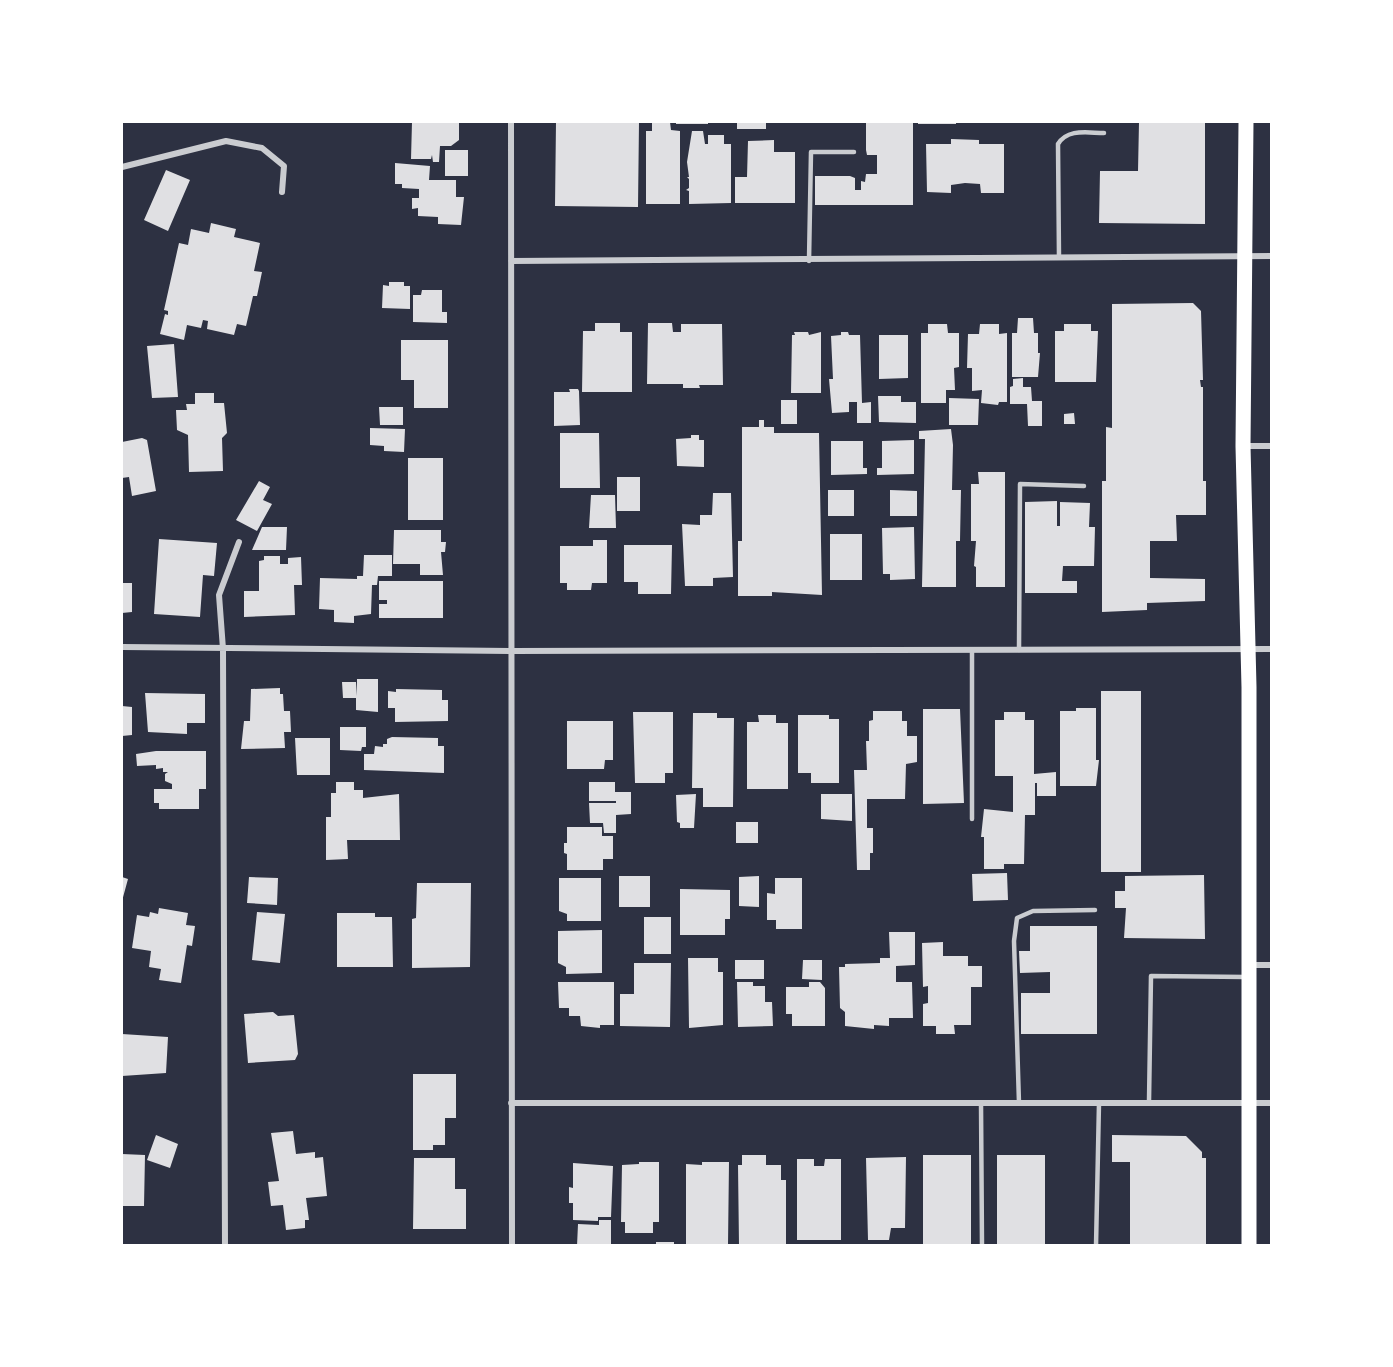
<svg xmlns="http://www.w3.org/2000/svg" width="1393" height="1367" font-family="Cabin,sans-serif">
<rect width="100%" height="100%" fill="#2d3142"/>
<path fill="#e0e0e3" d="M412,122H459V140L451,146H440L439,162H433L432,155L431,159H411Z
M556,122H639L638,207L555,206Z
M652,122H670L671,130L680,131V204H646V131H652Z
M676,122H708V124H676Z
M737,122H766V129H737Z
M866,122H913V205H815V176H850L855,178V190H861V181L865,182L866,174H877V155H867L866,150Z
M918,122H956V124H918Z
M1139,122H1205V224L1099,223L1100,171H1138Z
M692,131H703L705,144H708V135H724V144H731V203L689,204V191L686,190L689,188V179L687,177H689L687,162Z
M951,139L979,140V144H1004V193H981L980,184L965,183L951,185V193L927,192L926,144H951Z
M774,140V152H795V203H735V177H747L748,141Z
M445,150H468V176H445Z
M395,163L430,166L429,180H456V197H464L461,225L438,224V217L418,216V208L412,209V198H419V189L402,188V184H395Z
M166,170L190,180L168,231L144,220Z
M211,223L236,229L234,237L260,243L254,271L262,272L257,296H253L246,326L237,324L234,335L207,329L208,321L203,320L201,328L187,325L184,340L160,334L165,314L168,315V311L164,310L179,243L188,245L191,229L209,233Z
M389,282H404V286H410V309L382,308L383,285L389,286Z
M422,290H442V312H447V323L413,322V295H421Z
M1193,303L1201,311L1203,380H1200L1201,387H1203V481H1206V515H1176L1177,541H1150V578L1205,579V601L1147,603V610L1102,612V481H1106V427L1112,428V304Z
M1018,318H1033L1034,333H1038V353H1040L1038,377H1012V333H1017Z
M595,323H620V332H632V392H582L583,331H595Z
M648,323H672L673,332H681V324H722L723,385H699L700,388H683V384H647Z
M928,324H947L948,333H959V367L954,368L955,390H946V403H921V333H928Z
M980,324H999V334L1007,333V402H999L998,405L981,403L982,390L972,391V368H967L968,334H979Z
M1064,324H1091V331H1098L1096,382H1055V331H1064Z
M794,332H808L809,335L821,332V393H791L792,335H795Z
M841,332H848L849,335H860L862,403L871,402V423H857V402H849V412L832,413L829,379H833L831,336L841,335Z
M879,335H908V378L879,379Z
M401,340H448V408H414V380H401Z
M174,344L178,397L152,398L147,346Z
M1023,378V387H1031L1032,401H1042V426H1028L1027,404H1010V387L1013,386V379Z
M569,389H578L579,391L580,425L554,426V392H570Z
M195,393H214V403H224L227,433L222,438L223,471L189,472L188,435L177,430L176,410H187L186,404H195Z
M878,396H901V402H916V423L879,422Z
M949,398L979,399L978,425H949Z
M781,400H797V424H781Z
M379,407H403V425H380Z
M1074,413L1075,424H1064V414Z
M759,420H764V427H774V433H819L822,595L772,592V596H738V541H742V427H759Z
M370,428L405,429L404,452L384,451V446L370,445Z
M951,429L953,445L952,490H961L960,541H956V587H922L925,439H919V431Z
M560,433H599L600,488H560Z
M691,435H699V440H704V467L677,466L676,439L691,438Z
M142,438L147,440L156,491L132,496L129,477L122,478V442Z
M914,440V474L877,475V468H882V441Z
M831,441H863V468H867V474L831,475Z
M408,458H443V520H408Z
M978,472H1005V587H976V567L974,566L976,541H971V484H979Z
M617,477H640V511H617Z
M259,481L270,487L263,500L272,504L257,531L236,520Z
M828,490H854V516H828Z
M890,490L917,491V516H890Z
M713,493H731L733,577L713,578V586H685L682,524L700,525V515H712Z
M591,495H615L616,528H589Z
M1057,501V526H1060V502L1090,503L1089,527H1095L1094,566H1063L1062,581H1077V593H1025V502Z
M262,527H287L286,550H252Z
M914,527L915,579L890,580V574H883L882,528Z
M394,530H441V542H446L445,552H441L443,575H420V564H393Z
M830,534H862V580H830Z
M159,539L217,543L214,576L203,575L200,617L154,614Z
M593,540H607V583H592L591,590H567V583H560V546H593Z
M624,545H672L671,594H638V582H624Z
M364,555H392V576H378L377,585H372L371,614L354,616V623L334,622V610L319,609L320,578L357,579V576H363Z
M264,556H280V564H288V558L301,557L302,585H294L295,615L244,617V591H259V561L264,560Z
M379,581H443V618H379V604H387V600H379Z
M122,583H132V612L122,613Z
M357,679H378V712L356,710V698H343L342,682H356L357,696Z
M280,688V694H283L284,711H290L291,732H284L285,748L241,749L244,721H250L251,689Z
M396,689L442,690V700H448V721L395,722V708H388V691L396,692Z
M1101,691H1141V872H1101Z
M145,693L205,694V723H187V734L148,732Z
M122,706L132,707V735L122,736Z
M1076,708H1096V760H1099L1096,786H1060V711H1076Z
M923,709H960L964,803L923,804Z
M873,711H902V721H907V736H917V762L906,764L905,799H867V828H873V853H870V870H857L854,770H867L866,741H869V721L873,720Z
M633,712H673V773H665V783H635Z
M1004,712H1025V720H1034V774L1056,772V796H1037V783H1035V815H1025L1024,864H1004V869H984V837H981L984,809L1013,812V776H995V720H1004Z
M693,713H717V718H734L733,807H703V788H692Z
M758,715H776V723H788V789H747V722H759Z
M798,715H829V719H839V783H811V773H798Z
M567,721H613V760H605L604,769H567Z
M340,727H366V747H362L361,751L340,750Z
M392,737L438,738V746H444V773L364,770V754H374L375,746L383,747V744H387V739Z
M295,738H330V775H297Z
M156,751H206V789H199V809H159V803H154V789H172V784L165,781V774L168,772H163V768L156,769V765L137,766L136,754Z
M336,782H354V790H363V798L399,794L400,840H347L348,859L326,860V817H331V793H336Z
M589,782H615V792H631V814L616,815V833H604L603,823H590L589,803H616V801H589Z
M696,794L694,828H680V823L677,822L676,795Z
M821,794H852V821L821,819Z
M736,822H758V843H736Z
M567,827H602V836H613V859H603V870H567V854L564,853V843H567Z
M1007,873L1008,900L973,901L972,874Z
M1204,875L1205,939L1124,938L1126,908H1115V891H1125V876Z
M619,876H650V907H619Z
M759,876V907L739,906V877Z
M122,877L128,879L122,901Z
M249,877L278,878L277,905L247,903Z
M559,878H601V921H567V914L559,911Z
M775,878H802V929H776V920H767V893L775,894Z
M417,883H471L470,967L412,968V919L416,918Z
M680,889L730,890V919H725V935H680Z
M159,908L188,913L186,925L195,926L192,946L187,945L181,983L159,980L161,969L149,967L151,951L132,948L137,915L149,917L150,912L158,914Z
M257,912L285,914L280,963L252,960Z
M337,913H375V917H392L393,967H337Z
M644,917H671V954H644Z
M1030,926H1097V1034H1021V993H1050V972L1020,973L1019,951H1030Z
M602,930V973L566,974V967L558,963V931Z
M889,932H915V965L896,966V982H912L913,1018H889V1026L874,1025V1029L845,1026V1012L840,1008L839,967H845V964L880,963V958H890Z
M943,942V956H968V966H982V987H971V1025H954L955,1034H936V1026H923V1004L928,1003V986L923,987L922,943Z
M688,958H718V972H723V1025L689,1028Z
M735,960H764V979H735Z
M803,960H822V980L802,979Z
M634,963H671L670,1027L620,1026V994H634Z
M558,982H614V1025H600V1028L581,1026L580,1016H569V1008H559Z
M737,982H753V986H765V1002H772L773,1026L738,1027Z
M809,982H820L825,988V1026H792V1014H786V987H809Z
M273,1012L278,1016L294,1015L298,1054L295,1060L248,1063L244,1014Z
M122,1034L168,1037L166,1073L122,1076Z
M413,1074H456V1118H445V1145H433V1150H413Z
M293,1131L296,1154L315,1152V1158L323,1157L327,1196L306,1198L309,1220H305V1228L286,1230L283,1205L271,1206L268,1182L279,1181L271,1133Z
M156,1135L178,1144L170,1168L147,1160Z
M1112,1135L1186,1136L1202,1152V1158H1206V1246H1130V1162H1112Z
M122,1154L145,1155L144,1206H122Z
M742,1155H766V1165H781V1180H786V1246H739L738,1165H742Z
M923,1155H971V1246H923Z
M997,1155H1045V1246H997Z
M906,1157L905,1228H891L889,1240H868L866,1158Z
M414,1158H455V1189H466V1229H413Z
M797,1159H814V1166H824L825,1159H841V1240H797Z
M639,1162H659V1222H653V1233H625V1222H621L622,1165L639,1164Z
M702,1162H729L728,1245H686V1164L702,1165Z
M573,1163L613,1166L611,1217H598V1221L573,1220V1203H569V1187L573,1188Z
M599,1220H611V1246H577L578,1224L599,1225Z
M656,1242H674V1246H656Z"/>
<g fill="none" stroke-linecap="round" stroke-linejoin="round">
<path stroke="#caccd0" stroke-width="4.5" d="M1059,257L1058,144C1068,128 1088,133 1104,133
M809,261L811,152H854
M1019,650L1020,484L1084,486
M972,819V651
M1149,1102L1151,976L1246,977
M981,1103L982,1246
M1019,1103L1014,941L1017,918L1033,911L1095,910
M1096,1246L1099,1103"/>
<path stroke="#caccd0" stroke-width="6" d="M511,122L512,1246
M122,167L226,141L262,148L284,166L282,192
M511,261L1272,256
M1244,446H1272
M122,647L513,651L1272,649
M1249,965H1272
M511,1103H1272
M225,1246L223,649L219,595L239,542"/>
<path stroke="#fff" stroke-width="15" d="M1246,122L1243,446L1249,687V1246"/>
</g>
<rect width="1393" height="1367" fill="none" stroke="#ffffff" stroke-width="246"/>
</svg>
